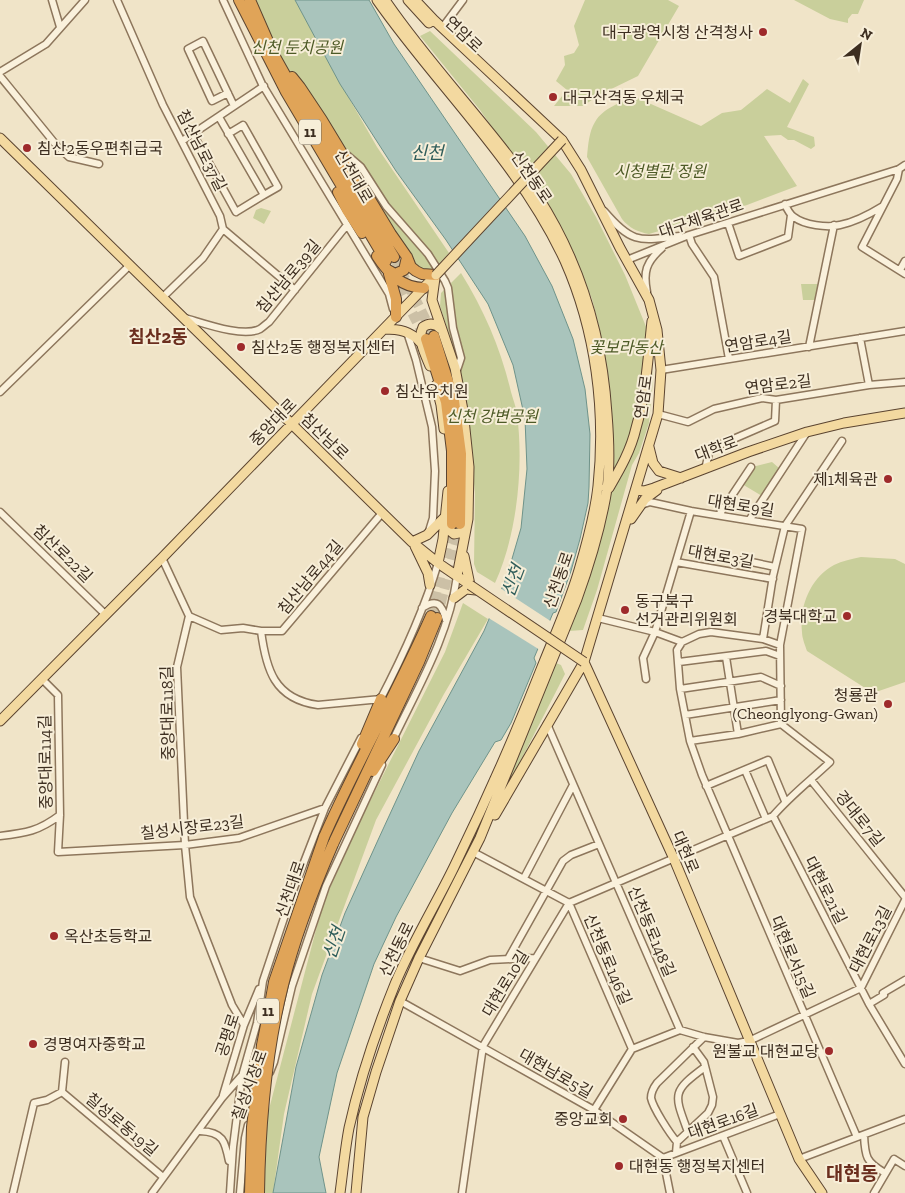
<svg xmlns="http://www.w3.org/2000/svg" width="905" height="1193" font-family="'Zilla Slab','Noto Sans KR',serif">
<rect width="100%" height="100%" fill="#f0e4c8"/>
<path fill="#c9cf9b" d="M254,0H295L342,86L377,147L449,253L432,272L419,273L274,49Z
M585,0H668L679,6L638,76L599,95L583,106H554L567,90L556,81L565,65L564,56L574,53L579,45L574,26Z
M794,0H864L858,14H852L848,19V23L830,19Z
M430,31L536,132L571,174L596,217L625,275L649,334L653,380L649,423L639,453L632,465L597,590L583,630L569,631L587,581L600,537L610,404L600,331L592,299L577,261L539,194L480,110L420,36Z
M803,79L809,84L787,127L814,137L815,146L811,149L794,140H788L781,135L764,136L797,186L747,205L649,234C638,232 629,228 622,219L587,157C588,146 589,131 595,122C603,108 621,102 635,97L701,126L722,113L741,110L767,89L790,103Z
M261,208L271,211L264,224L253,218L256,210Z
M461,273C484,310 501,349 511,392C513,399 516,407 517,414C524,467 517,535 495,583L477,572L474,564L475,494L469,430L456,356L440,306L441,293Z
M801,284H820L816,300H803Z
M772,462L779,468L762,496L742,484L752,467Z
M861,557L895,559L905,564V682L873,693L807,651C805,645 802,638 802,632C799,606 811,577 834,565C842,561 852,559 861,557Z
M463,603L488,619L444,694L376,820L312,994L284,1114L273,1193H263L268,1113L323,903L365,811L445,652Z
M556,663L561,665L565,674L499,803H497Z"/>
<path fill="#a9c4bc" stroke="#6f938a" d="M295,0H369L394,44L525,236L552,286L573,339L585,389L590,434L589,487L588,503L580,539L571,571L556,612L553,613L534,658L536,663L511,723L501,740L495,742L452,813L396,917L374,964L337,1073L319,1157L326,1193H273L296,1067L322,975L345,913L378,840L419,751L484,631L507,576L521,528L527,469L525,419L513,365L488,304L446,240L396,171L340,84Z"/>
<path fill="#f0e4c8" d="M500,588L552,622L540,650L487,617Z"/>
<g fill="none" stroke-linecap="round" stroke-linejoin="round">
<path stroke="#ccc0a6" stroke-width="10" stroke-dasharray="10 5" stroke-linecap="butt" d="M394,257L434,336
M392,273L425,338
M431,616L452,525
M437,618L460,527"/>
<defs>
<path id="minor" d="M52,0L60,27
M117,0L163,105L220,216L223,229L203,258L163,297
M223,0L262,84L389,294L393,309
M442,28L463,0
M0,72L46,44L85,0
M0,76L57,146L69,157L99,164
M228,93L212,101L188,49L203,41L234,106
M219,117L264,195L278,187L243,125L228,134
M193,134L236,212L264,195
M182,141L264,86
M347,155L361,167L386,206L428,254L445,281L448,288L453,328L461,358L456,373
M899,169L897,179L862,247L905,274
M785,204C787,209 789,214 794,217C804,225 827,228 840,225C855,222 870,214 883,206
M604,211C632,244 639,241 680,236
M728,223L739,256L788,237L791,215
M223,229L295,290
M689,235L692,244L714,277L729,359
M627,260L689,235L899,169L905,165
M900,270L905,261
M647,292C643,272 646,262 662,248
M185,318C203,323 243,338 260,329C263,327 266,324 269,322L347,225
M407,332L416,360L432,427L435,471L433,518L429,531
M860,338L869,385
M809,347L834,225
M661,370L905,331
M0,392L130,265
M658,414L688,422L714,409L762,398L776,400L869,385L905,382
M705,469L709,453L715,447L775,421L776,400
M0,512L106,615
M719,515L751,467
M750,519L807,432
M162,558L189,616L177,667L185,845L190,897L232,1005L244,1025
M742,560L775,567
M676,562L773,579
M422,608C437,598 442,604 446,620
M189,616L221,630L243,628L261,631H282L382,513
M598,618L655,632L682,642L699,634L711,632L763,639L780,645
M261,631C266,669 274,699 318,705L381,699
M763,639L773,576L785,526L842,441
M682,642L677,650L680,689L690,741L702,775L857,1137
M726,657L738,734
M679,662L766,651L780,656
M42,679L58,695L60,815L58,852L185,845L239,838L325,808
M646,679L643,658L655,632L691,511
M680,689L761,677L781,686
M379,702C402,658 424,611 438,563
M685,715L781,700
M547,724L680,1030
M690,741L738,734L781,724
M392,742C417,689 449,636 457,576
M745,770L766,819
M811,780L905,897
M706,786L768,760L785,801
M773,816L869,1004L905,1064
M0,836C26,833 39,831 60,815
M473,852L569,903L632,1049
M524,878L573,785
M419,958L460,971L490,960L535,958
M508,959L563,861L571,855L599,844
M400,1001L594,1110L663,1158L670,1193
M869,1004L884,995L883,993L905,980
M270,1072L274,1062L292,986L326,886L382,765
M62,1092L163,1177
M223,1095L244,1025L259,989
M594,1110L632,1049L680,1030L704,1037L738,1043L749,1041L861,988L905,900
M200,1131C223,1132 225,1141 229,1161
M688,1132C674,1094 671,1092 705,1067
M864,1135C865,1157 866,1162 885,1173
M723,1136L747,1193
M677,1142C670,1134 653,1108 651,1098C651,1092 654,1087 657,1083L704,1037
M676,1153L677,1142L708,1113L712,1105L713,1097L704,1062L693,1047
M663,1158L780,1114
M799,1159L905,1119
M13,1193L34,1103L47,1100L62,1092L65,1062
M152,1193L222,1098L259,1056
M230,1193L233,1147L242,1076L257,1023L263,981L294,888L325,808L361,738
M240,1193L245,1138L248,1125
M462,1193L483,1046L569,903L773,816C790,796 811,780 830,762L781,724L780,645L802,529L691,511L650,502L641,505
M874,1193L894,1159L905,1166"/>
<path id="major" d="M408,0L429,23
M415,0L434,20L562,140L581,170L620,248L649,300L657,330L661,370L658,414L584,662L495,815
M0,138L412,542L438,563L470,585
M435,278L432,300L455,368L463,410L469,467L468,519L457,576
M384,329C399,329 411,331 421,343
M430,366C425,354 417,339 423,327C430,322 436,324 441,329
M436,385L441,405L444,429
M649,447L653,463L659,471L681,478
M606,488H609C620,469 631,450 636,428C646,394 648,357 652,321
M636,490L644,491L654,488L748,452L807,432L844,423L905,413
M631,519L645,499L657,490
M446,522L448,529L454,534L463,532L466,527
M412,542L427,535L445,517
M415,546L428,573L430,585
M464,556L470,585
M438,563L443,539L448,491
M454,598L466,589L476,590
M584,662L674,859L799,1159L822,1193
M0,721L162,558L436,275
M340,1193C343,1171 345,1149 349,1128C360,1078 376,1031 395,984C412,943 435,906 454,867C487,799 517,731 544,662C556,632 570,601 579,570C587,543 595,515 598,486C606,411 596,331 565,261C520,163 438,87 377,0
M356,1193L363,1117L376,1072L400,1001L419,958L480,838L577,599C590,563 601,527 607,489C610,465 609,438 607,414C602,335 581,264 538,197C492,128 432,69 385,0"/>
<path id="highway" d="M239,0L286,92L386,261
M250,0L274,55L288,80L394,257
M292,77L300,87L322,120L391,234L407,257L411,267L416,271L422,274L436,275
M338,192L347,210L362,233
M377,256C388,273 402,288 424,288
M388,270L395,274L404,270L407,257
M389,274L396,299V317
M434,336L454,401L461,454L460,524
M426,339L446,402L452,451V524
M362,744L381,699
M373,771L394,739
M324,837C357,762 398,691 431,616
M333,844L419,662L437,618"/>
</defs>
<use href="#minor" stroke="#8d765c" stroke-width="9"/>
<use href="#major" stroke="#5b4430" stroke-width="11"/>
<use href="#highway" stroke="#5b4430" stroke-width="12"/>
<use href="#minor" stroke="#faf1dc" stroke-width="6"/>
<use href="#major" stroke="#f3d9a0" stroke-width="9"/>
<use href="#highway" stroke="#e0a458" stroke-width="10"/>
<defs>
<path id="major-bridge" d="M436,275L562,140
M470,585L584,662"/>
<path id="highway-bridge" d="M250,1193L252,1127L262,1045L269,1010L274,982L324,837
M259,1193C260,1122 266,1053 283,985C295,936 313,890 333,844"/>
</defs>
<use href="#major-bridge" stroke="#5b4430" stroke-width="11" stroke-linecap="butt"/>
<use href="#highway-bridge" stroke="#5b4430" stroke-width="12" stroke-linecap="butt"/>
<use href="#major-bridge" stroke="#f3d9a0" stroke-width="9"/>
<use href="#highway-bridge" stroke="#e0a458" stroke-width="10"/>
</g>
<g fill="#9e2a2b" stroke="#f7eed8" stroke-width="2">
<circle cx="763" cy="32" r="5"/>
<circle cx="553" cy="97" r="5"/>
<circle cx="27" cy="148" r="5"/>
<circle cx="241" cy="347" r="5"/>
<circle cx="385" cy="391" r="5"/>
<circle cx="888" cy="479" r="5"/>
<circle cx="625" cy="610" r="5"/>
<circle cx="847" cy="616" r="5"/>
<circle cx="888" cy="704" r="5"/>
<circle cx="54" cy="936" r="5"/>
<circle cx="33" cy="1044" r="5"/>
<circle cx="829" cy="1051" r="5"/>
<circle cx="623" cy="1119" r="5"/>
<circle cx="619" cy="1166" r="5"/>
</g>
<g text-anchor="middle" stroke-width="4" stroke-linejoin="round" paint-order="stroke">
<g fill="#f7eed8" stroke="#756857" stroke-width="1">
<rect x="299" y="119.5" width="22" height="25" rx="4"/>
<rect x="257" y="998.5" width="22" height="25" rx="4"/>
</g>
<g font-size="15" font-weight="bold" fill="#3d2e20">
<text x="310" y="137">11</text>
<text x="268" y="1016">11</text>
</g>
<g font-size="16" fill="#3d2e20" stroke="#f7eed8" text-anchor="start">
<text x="753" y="38" text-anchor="end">대구광역시청 산격청사</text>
<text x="563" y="103">대구산격동 우체국</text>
<text x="37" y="154">침산2동우편취급국</text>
<text x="251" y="353">침산2동 행정복지센터</text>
<text x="395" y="397">침산유치원</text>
<text x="878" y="485" text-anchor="end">제1체육관</text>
<text x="635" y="607">동구북구<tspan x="635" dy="18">선거관리위원회</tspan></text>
<text x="837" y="622" text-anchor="end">경북대학교</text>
<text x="878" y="701" text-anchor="end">청룡관<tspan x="878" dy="18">(Cheonglyong-Gwan)</tspan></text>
<text x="64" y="942">옥산초등학교</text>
<text x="43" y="1050">경명여자중학교</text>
<text x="819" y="1057" text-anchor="end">원불교 대현교당</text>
<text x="613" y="1125" text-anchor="end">중앙교회</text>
<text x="629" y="1172">대현동 행정복지센터</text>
</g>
<g font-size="16" fill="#3d2e20" stroke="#f7eed8">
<text transform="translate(464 34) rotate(43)" y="6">연암로</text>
<text transform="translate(202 150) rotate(63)" y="6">침산남로37길</text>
<text transform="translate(354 176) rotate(60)" y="6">신천대로</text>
<text transform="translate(532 177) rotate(56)" y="6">신천동로</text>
<text transform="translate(701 218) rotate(-19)" y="6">대구체육관로</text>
<text transform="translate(288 276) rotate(-50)" y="6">침산남로39길</text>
<text transform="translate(758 341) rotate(-9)" y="6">연암로4길</text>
<text transform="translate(778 384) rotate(-7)" y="6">연암로2길</text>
<text transform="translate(643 397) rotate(-82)" y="6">연암로</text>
<text transform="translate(273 422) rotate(-46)" y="6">중앙대로</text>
<text transform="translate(325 436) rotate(44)" y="6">침산남로</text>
<text transform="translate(716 448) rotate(-21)" y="6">대학로</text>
<text transform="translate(741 505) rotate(9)" y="6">대현로9길</text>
<text transform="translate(63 553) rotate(44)" y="6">침산로22길</text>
<text transform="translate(721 556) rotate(10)" y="6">대현로3길</text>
<text transform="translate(310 577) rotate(-50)" y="6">침산남로44길</text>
<text transform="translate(558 580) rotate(-71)" y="6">신천동로</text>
<text transform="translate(167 713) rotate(-91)" y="6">중앙대로118길</text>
<text transform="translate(45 762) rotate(-91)" y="6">중앙대로114길</text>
<text transform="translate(860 818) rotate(51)" y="6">경대로7길</text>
<text transform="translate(192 827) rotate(-7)" y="6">칠성시장로23길</text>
<text transform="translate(686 852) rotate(67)" y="6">대현로</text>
<text transform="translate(290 889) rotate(-71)" y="6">신천대로</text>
<text transform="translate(826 890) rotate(63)" y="6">대현로21길</text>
<text transform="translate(652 931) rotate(67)" y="6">신천동로148길</text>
<text transform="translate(870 939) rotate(-63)" y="6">대현로13길</text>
<text transform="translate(396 949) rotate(-64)" y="6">신천동로</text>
<text transform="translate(793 957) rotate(67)" y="6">대현로서15길</text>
<text transform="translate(608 959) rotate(67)" y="6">신천동로146길</text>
<text transform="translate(505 983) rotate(-59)" y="6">대현로10길</text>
<text transform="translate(227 1035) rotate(-72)" y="6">공평로</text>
<text transform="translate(556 1073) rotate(30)" y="6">대현남로5길</text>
<text transform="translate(249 1085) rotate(-70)" y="6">칠성시장로</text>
<text transform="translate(723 1121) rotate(-20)" y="6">대현로16길</text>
<text transform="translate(122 1124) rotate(40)" y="6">칠성로동19길</text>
</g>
<g font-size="16" font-style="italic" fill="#4d5a26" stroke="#f7eed8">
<text x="297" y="53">신천 둔치공원</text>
<text x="660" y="177">시청별관 정원</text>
<text x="626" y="353">꽃보라동산</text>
<text x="492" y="422">신천 강변공원</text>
</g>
<g font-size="18" font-style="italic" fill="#2f5d5a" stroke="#f7eed8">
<text x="427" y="159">신천</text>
<text transform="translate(513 581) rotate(-69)" y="6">신천</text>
<text transform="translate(334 943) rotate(-71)" y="6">신천</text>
</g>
<g font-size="18" font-weight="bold" fill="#6b2e1e" stroke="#f7eed8">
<text x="158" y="343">침산2동</text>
</g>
<g font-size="19" font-weight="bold" fill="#6b2e1e" stroke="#f7eed8">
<text x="852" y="1180">대현동</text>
</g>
</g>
<g transform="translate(860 45) rotate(30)" stroke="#f7eed8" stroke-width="4" paint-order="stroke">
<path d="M0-4L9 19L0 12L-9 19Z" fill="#3d2e20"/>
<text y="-8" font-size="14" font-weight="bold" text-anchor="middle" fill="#3d2e20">N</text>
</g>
</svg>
